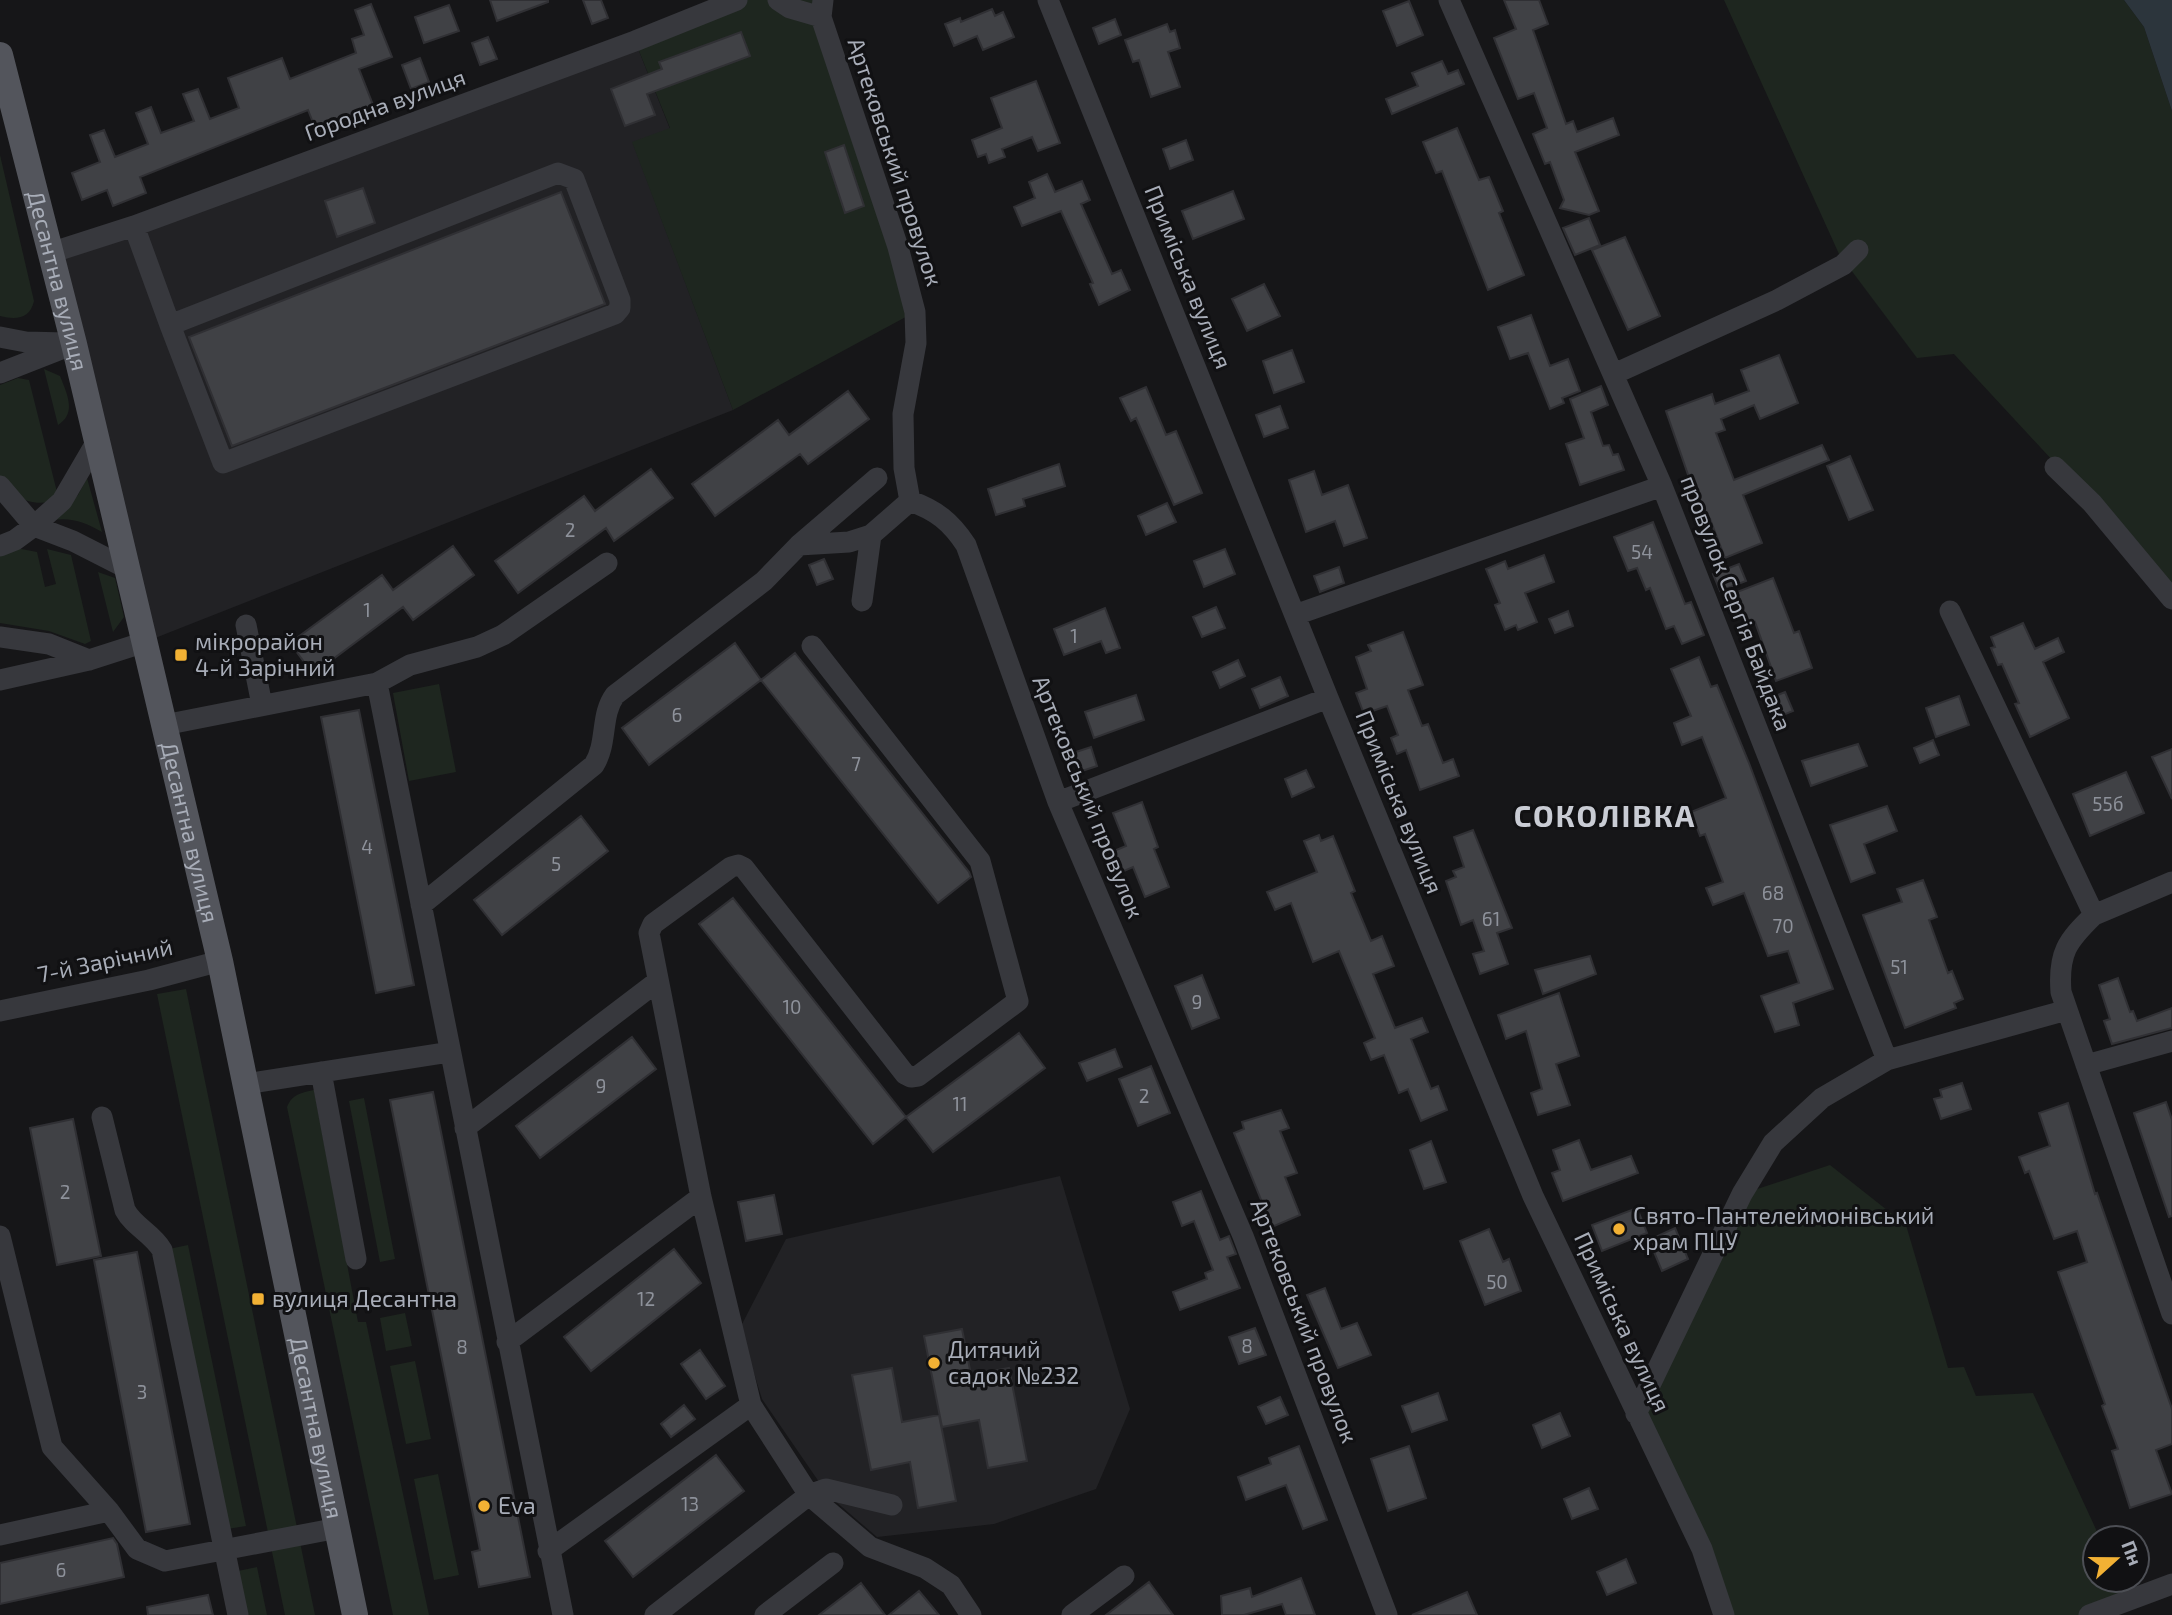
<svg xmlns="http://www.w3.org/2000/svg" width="2172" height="1615" font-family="'Exo 2',sans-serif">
<rect width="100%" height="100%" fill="#161618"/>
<path fill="#222225" d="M635,41L670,129L633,143L733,410L145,642L50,253Z
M1060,1176L1130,1409L1096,1489L994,1524L877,1537L828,1495L762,1399L740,1328L786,1239Z"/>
<path fill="#1e261f" d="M737,0H823L915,312L733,410L632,142L670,128L635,41Z
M1724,0H2124L2144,27L2172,111V599L2092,503L1954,354L1917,358L1839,254Z
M0,155L34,301C30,319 16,320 0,316Z
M44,369L60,376C67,394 77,413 58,425Z
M18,378L29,380L57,492L50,502C25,506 15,495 0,477V385Z
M87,478L102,532C85,522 72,517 52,520L78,495Z
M11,547L37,552L45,587L56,584L47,549L71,555L91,641L85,644L49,631L0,623V551Z
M98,572L115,578L124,617L113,632Z
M439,684L456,772L409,781L393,693Z
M186,989L315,1615H285L157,994Z
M314,1090L358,1322H366L429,1615H393L287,1107C292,1094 301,1093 314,1090Z
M364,1098L395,1259L380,1262L349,1101Z
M1830,1165L1906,1225L1948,1368L1964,1367L1976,1396L2033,1393L2100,1538H2095V1580H2120L2130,1601L2089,1615H1724L1636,1414L1742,1194Z
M188,1245L246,1526L227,1529L169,1249Z
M405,1313L412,1346L386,1351L380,1318Z
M415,1361L431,1439L406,1444L390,1366Z
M438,1474L459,1575L434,1580L414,1479Z
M257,1567L267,1615H247L238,1571Z"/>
<path fill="#2c353c" d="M2124,0H2172V111L2144,27Z"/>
<path fill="#404145" stroke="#303034" stroke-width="2" d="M490,0H548V2L497,21Z
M583,0H601L608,18L592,24Z
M1504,0H1539L1548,24L1533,30L1566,124L1573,121L1577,132L1613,118L1619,135L1575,152L1599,211L1589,215L1560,208L1564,200L1550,162L1545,164L1533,134L1547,128L1534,93L1518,99L1494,38L1516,29Z
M1409,1L1423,35L1397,46L1383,11Z
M371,4L392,57L359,69L375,110L334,125L336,129L318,135L308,110L140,177L146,193L113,206L107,190L82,200L72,173L100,162L90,135L104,130L115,157L148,144L136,113L151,107L161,133L194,121L183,94L198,89L210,119L239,108L228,78L282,58L290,79L356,53L352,39L364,35L355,10Z
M449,5L459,31L424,43L415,17Z
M992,9L995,16L1003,12L1014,37L983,50L977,36L954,46L945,24L960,18L961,22Z
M1115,19L1121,35L1099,44L1093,28Z
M1167,24L1170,32L1175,30L1180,48L1168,52L1180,87L1151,97L1139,60L1133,62L1125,40Z
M741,32L750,56L647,94L655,115L625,126L611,89L662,69L659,62Z
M488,37L497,59L480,65L472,43Z
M420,58L429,82L411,89L402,65Z
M1442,61L1448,74L1458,70L1464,84L1392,114L1386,99L1418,86L1412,73Z
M1036,81L1060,143L1038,151L1032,137L1002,149L1005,157L989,163L986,154L978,157L972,140L1002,128L991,98Z
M1457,128L1479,180L1489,177L1503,211L1499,213L1524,275L1488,290L1442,171L1436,173L1423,142Z
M1186,140L1193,160L1170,169L1163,149Z
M844,145L864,206L845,213L825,152Z
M1047,174L1055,192L1082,181L1090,200L1081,204L1112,274L1121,270L1130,290L1099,305L1090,284L1093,283L1061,211L1022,226L1014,207L1035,198L1029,182Z
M363,188L375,223L337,237L325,201Z
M1233,191L1244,219L1193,239L1182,211Z
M561,192L605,304L232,446L189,337Z
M1589,218L1600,245L1575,255L1563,228Z
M1625,237L1660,316L1628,330L1592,250Z
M1264,284L1280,316L1247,331L1232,299Z
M1531,315L1550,366L1568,359L1580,391L1562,398L1564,403L1550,409L1528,353L1510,359L1498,327Z
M1292,350L1304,382L1274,393L1263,361Z
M1779,355L1798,403L1760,419L1754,405L1721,419L1725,430L1716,433L1734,480L1822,445L1829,460L1743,495L1762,543L1725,558L1710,519L1704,521L1666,411L1712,394L1715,404L1749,391L1741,370Z
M1601,386L1608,405L1591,412L1603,446L1609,445L1613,455L1618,454L1624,470L1580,485L1566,444L1584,438L1570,399Z
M1146,387L1166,435L1176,431L1202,493L1174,505L1136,418L1131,421L1120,398Z
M848,391L869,419L808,464L800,454L715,516L692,484L778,420L789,435Z
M1280,406L1288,428L1264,437L1256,415Z
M1850,456L1873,510L1849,520L1827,466Z
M1059,464L1065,486L1023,499L1025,506L996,515L988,489Z
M651,469L673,498L614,541L606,528L518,593L495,561L584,496L595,511Z
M1314,471L1322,495L1348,485L1367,538L1344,546L1335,521L1306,532L1289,480Z
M1167,503L1176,522L1146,535L1138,516Z
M1653,522L1685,604L1691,602L1704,635L1682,644L1674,626L1666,629L1650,588L1646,590L1637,568L1628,571L1614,537Z
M453,546L474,575L413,620L403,607L313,674L290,643L382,575L393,590Z
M1225,549L1235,574L1204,587L1194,561Z
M1544,555L1554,582L1525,593L1537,622L1518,630L1516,625L1505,630L1495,605L1500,603L1486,569L1505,561L1508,569Z
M824,559L833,579L817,585L809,565Z
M1739,564L1746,581L1720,591L1713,574Z
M1339,567L1344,583L1320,592L1314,576Z
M1773,578L1794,633L1799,631L1812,668L1776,681L1755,622L1749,625L1737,592Z
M1216,607L1225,628L1202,637L1193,617Z
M1105,608L1120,648L1106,653L1101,641L1064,655L1054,629Z
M1568,611L1573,626L1555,633L1549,619Z
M2023,623L2035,649L2058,638L2064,652L2043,662L2069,718L2030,737L2015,704L2019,703L2002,664L1998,665L1991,648L1995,647L1991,637Z
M1403,632L1423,685L1408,690L1422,726L1428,724L1443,763L1453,759L1459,776L1420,790L1406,750L1397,754L1391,738L1398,735L1387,706L1364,714L1356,693L1367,689L1356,657L1371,651L1368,645Z
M735,643L761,680L649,765L622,728Z
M795,653L969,872L971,877L938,903L761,680Z
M1699,657L1711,687L1717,685L1749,763L1833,989L1793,1003L1799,1025L1775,1032L1761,996L1799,983L1788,951L1768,956L1744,893L1713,905L1706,888L1723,882L1705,834L1700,836L1691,812L1726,798L1702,737L1682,745L1674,723L1691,716L1671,669Z
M1238,660L1245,676L1220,688L1213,672Z
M1280,677L1288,696L1260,708L1252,689Z
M1785,692L1793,711L1778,717L1770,698Z
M1136,695L1144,720L1094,738L1085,712Z
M1959,696L1969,725L1936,737L1926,708Z
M359,710L414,985L376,993L321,717Z
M1933,740L1939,755L1920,763L1914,748Z
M1858,744L1867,766L1811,786L1802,761Z
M1091,747L1097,766L1079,772L1073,753Z
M2172,749V799L2152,757Z
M1306,770L1314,787L1292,797L1285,779Z
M2126,772L2144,813L2090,836L2073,794Z
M1142,802L1158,847L1154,849L1169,887L1145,897L1133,867L1117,874L1109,853L1126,846L1113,813Z
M1887,806L1897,831L1864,844L1875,873L1851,882L1830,825Z
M581,816L608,851L502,935L474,900Z
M1473,830L1512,928L1497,933L1508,964L1480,974L1473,954L1484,951L1473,920L1461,925L1446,881L1456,877L1453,871L1464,867L1454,837Z
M1319,835L1321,841L1333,836L1355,891L1351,893L1371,941L1382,936L1394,966L1373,974L1395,1028L1422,1018L1428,1032L1411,1039L1431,1089L1438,1086L1447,1110L1421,1121L1408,1089L1399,1093L1384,1055L1371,1060L1364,1043L1375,1038L1339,951L1313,962L1291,903L1275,910L1267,892L1317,872L1304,841Z
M1923,880L1937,917L1929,920L1948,973L1952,971L1963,999L1954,1003L1956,1008L1905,1028L1863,915L1902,902L1897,889Z
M733,898L906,1117L873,1144L699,924Z
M1590,956L1596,974L1543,994L1535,970Z
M1202,975L1219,1018L1192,1029L1175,986Z
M2118,978L2130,1012L2133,1011L2137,1021L2172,1008V1028L2112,1044L2104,1021L2110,1019L2099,985Z
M1559,993L1579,1056L1556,1064L1570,1105L1538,1115L1531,1093L1542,1089L1526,1031L1506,1039L1498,1015Z
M1019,1033L1045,1068L933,1152L906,1117Z
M632,1037L656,1069L540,1158L516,1126Z
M1115,1049L1122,1067L1087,1081L1079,1063Z
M1151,1066L1170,1113L1138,1126L1119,1079Z
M1962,1083L1971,1109L1941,1119L1934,1099L1942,1097L1940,1090Z
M433,1092L530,1577L479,1587L472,1552L480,1550L390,1100Z
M2166,1102L2172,1120V1216L2169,1217L2134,1113Z
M2068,1103L2095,1194L2097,1193L2172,1409V1444L2156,1450L2172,1494L2130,1508L2112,1451L2118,1449L2102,1406L2105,1404L2058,1272L2087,1262L2077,1231L2054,1239L2029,1171L2025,1173L2019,1157L2050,1146L2039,1113Z
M1281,1110L1289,1128L1280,1131L1297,1173L1285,1177L1300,1215L1272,1227L1234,1133L1244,1129L1242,1122Z
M73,1119L101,1256L57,1265L30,1128Z
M1579,1140L1591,1170L1631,1156L1638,1173L1563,1201L1552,1173L1560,1170L1553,1150Z
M1431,1141L1446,1182L1424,1189L1410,1150Z
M1201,1191L1220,1240L1229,1236L1231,1241L1236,1254L1227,1257L1240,1288L1180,1310L1173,1292L1207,1279L1205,1273L1213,1270L1194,1221L1182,1226L1173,1202Z
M774,1195L782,1234L746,1241L738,1202Z
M1637,1208L1647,1233L1602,1251L1592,1225Z
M1675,1228L1688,1259L1662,1271L1649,1240Z
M1489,1229L1503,1262L1509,1259L1521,1291L1485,1305L1460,1241Z
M674,1249L701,1283L591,1371L564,1337Z
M137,1252L190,1524L146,1532L94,1260Z
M1325,1288L1341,1329L1357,1323L1371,1355L1338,1368L1307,1295Z
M1255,1328L1266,1355L1239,1364L1229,1337Z
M962,1329L971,1375L1009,1368L1027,1461L988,1468L979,1420L942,1427L924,1336Z
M700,1350L725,1386L706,1399L681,1364Z
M892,1368L902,1422L939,1415L956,1501L918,1508L910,1462L871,1470L852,1375Z
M1438,1393L1447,1420L1412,1432L1402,1406Z
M1280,1397L1288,1415L1266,1424L1258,1407Z
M684,1405L695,1419L671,1437L661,1424Z
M1560,1413L1570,1436L1542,1448L1533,1425Z
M1299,1446L1327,1520L1303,1529L1286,1485L1246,1500L1238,1477L1271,1464L1269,1458Z
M1409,1446L1426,1498L1388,1511L1371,1459Z
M716,1455L744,1491L633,1577L605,1541Z
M1589,1488L1598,1509L1572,1519L1564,1499Z
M113,1538L117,1544L124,1577L0,1604V1563Z
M1626,1559L1636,1583L1607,1595L1597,1572Z
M1301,1578L1315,1615H1286L1282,1604L1244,1615H1222L1221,1596L1250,1588L1252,1597Z
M1149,1582L1173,1615H1106Z
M861,1583L885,1615H819Z
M919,1591L939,1615H889Z
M1467,1592L1477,1615H1412Z
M208,1595L213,1615H148L147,1607Z"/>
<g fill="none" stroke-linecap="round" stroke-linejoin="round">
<path stroke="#37383d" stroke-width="21" d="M778,0L790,8L821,17
M823,0L821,17L898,247L915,312L916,343L903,414L904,468L910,501C936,510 951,522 966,545L1058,802L1243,1236L1387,1615
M1048,0L1328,698L1533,1196L1702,1549L1724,1615
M1449,0L1662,486L1887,1060
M134,226L170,325L558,173L574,179L620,300V308L615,314L223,463L170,325
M50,253L134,226L635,41L737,0
M0,337L26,342L65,343
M0,373L74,344
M1614,374L1777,300L1843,265L1858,250
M97,441L62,501L34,526L73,541L128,569
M2055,467L2092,503L2172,599
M0,486L34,526L15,540L0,546
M799,545L849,542L871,535L910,501
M862,601L871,535
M1950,611L2094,915C2067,941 2058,953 2061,992L2172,1314
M1295,615L1662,486
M246,625L262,705
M0,637L49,644L89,660
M812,646L980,861L1018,1001L918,1076L911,1077L905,1074L744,868L738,865L731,867L653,924L649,933L701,1197L751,1405L809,1495L870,1547L925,1568L951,1585L971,1615
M0,680L89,660L145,642
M377,683L563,1615
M164,725L377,683L410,665L477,647L503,635L607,563
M1058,802L1328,698
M421,905L594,765C608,743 600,715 615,695L764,581L799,545L877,478
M2094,915L2172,882
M0,1011L149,980L220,961
M2086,1065L2172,1041
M321,1072L356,1259
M246,1084L450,1052
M102,1117L125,1210C134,1227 152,1233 162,1250L238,1615
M465,1128L658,981
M0,1236L52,1447L109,1511L137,1549L165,1561L338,1528
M507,1342L701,1197
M1636,1414L1742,1194L1773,1143L1822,1098L1887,1060L2067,1010
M0,1535L109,1511
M548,1551L751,1405
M655,1615L809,1495L826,1489L892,1505
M765,1615L833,1563
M1072,1615L1124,1576
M2089,1615L2172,1584"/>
<path stroke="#53555c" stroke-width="26" id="s1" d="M0,55L74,344L220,961L355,1615"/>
</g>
<g fill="#f2b134" stroke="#111113" stroke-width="2.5">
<rect x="174" y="648" width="14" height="14" rx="3.5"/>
<circle cx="1619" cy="1229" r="7"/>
<rect x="251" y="1292" width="14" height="14" rx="3.5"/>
<circle cx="934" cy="1363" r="7"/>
<circle cx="484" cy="1506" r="7"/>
</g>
<g text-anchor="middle" stroke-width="6" stroke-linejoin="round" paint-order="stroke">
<g font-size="19" fill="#8e929b">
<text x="570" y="537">2</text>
<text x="1642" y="559">54</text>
<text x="367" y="617">1</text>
<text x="1074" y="643">1</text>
<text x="677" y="722">6</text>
<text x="856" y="771">7</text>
<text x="2108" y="811">55б</text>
<text x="367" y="854">4</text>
<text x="556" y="871">5</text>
<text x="1773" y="900">68</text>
<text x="1491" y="926">61</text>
<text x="1783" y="933">70</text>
<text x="1899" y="974">51</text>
<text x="1197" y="1009">9</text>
<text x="792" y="1014">10</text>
<text x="601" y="1093">9</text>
<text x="1144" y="1103">2</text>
<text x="960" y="1111">11</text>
<text x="65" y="1199">2</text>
<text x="1497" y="1289">50</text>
<text x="646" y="1306">12</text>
<text x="1247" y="1353">8</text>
<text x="462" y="1354">8</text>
<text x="142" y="1399">3</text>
<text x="690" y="1511">13</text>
<text x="61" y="1577">6</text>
</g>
<g font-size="23" fill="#a8adb8" stroke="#111113">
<text transform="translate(385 105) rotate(-20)" y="8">Городна вулиця</text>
<text transform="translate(895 162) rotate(72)" y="8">Артековський провулок</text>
<text transform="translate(1188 277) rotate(68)" y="8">Приміська вулиця</text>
<text dy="8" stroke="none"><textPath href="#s1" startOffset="233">Десантна вулиця</textPath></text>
<text transform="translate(1736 603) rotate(69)" y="8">провулок Сергія Байдака</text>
<text transform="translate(1088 797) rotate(68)" y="8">Артековський провулок</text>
<text transform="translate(1399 802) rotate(68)" y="8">Приміська вулиця</text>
<text dy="8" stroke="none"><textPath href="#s1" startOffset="800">Десантна вулиця</textPath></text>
<text transform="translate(105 961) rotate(-12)" y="8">7-й Зарічний</text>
<text transform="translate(1304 1321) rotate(69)" y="8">Артековський провулок</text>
<text transform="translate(1622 1322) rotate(65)" y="8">Приміська вулиця</text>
<text dy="8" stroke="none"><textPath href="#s1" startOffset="1409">Десантна вулиця</textPath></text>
</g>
<g font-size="23" fill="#a8adb8" stroke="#111113" text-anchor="start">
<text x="195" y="650">мікрорайон<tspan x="195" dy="26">4-й Зарічний</tspan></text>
<text x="1633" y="1224">Свято-Пантелеймонівський<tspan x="1633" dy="26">храм ПЦУ</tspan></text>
<text x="272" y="1307">вулиця Десантна</text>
<text x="948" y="1358">Дитячий<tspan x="948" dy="26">садок №232</tspan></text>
<text x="498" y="1514">Eva</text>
</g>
<g font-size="30" font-weight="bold" letter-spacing="2" fill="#c9ccd4" stroke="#111113">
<text x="1605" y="827">СОКОЛІВКА</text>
</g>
</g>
<g transform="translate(2116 1559) rotate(69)"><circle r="33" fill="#111113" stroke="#4d4f55" stroke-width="2"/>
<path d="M0-5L12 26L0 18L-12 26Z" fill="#f2b134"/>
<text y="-10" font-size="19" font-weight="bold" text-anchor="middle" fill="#a8adb8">Пн</text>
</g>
</svg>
